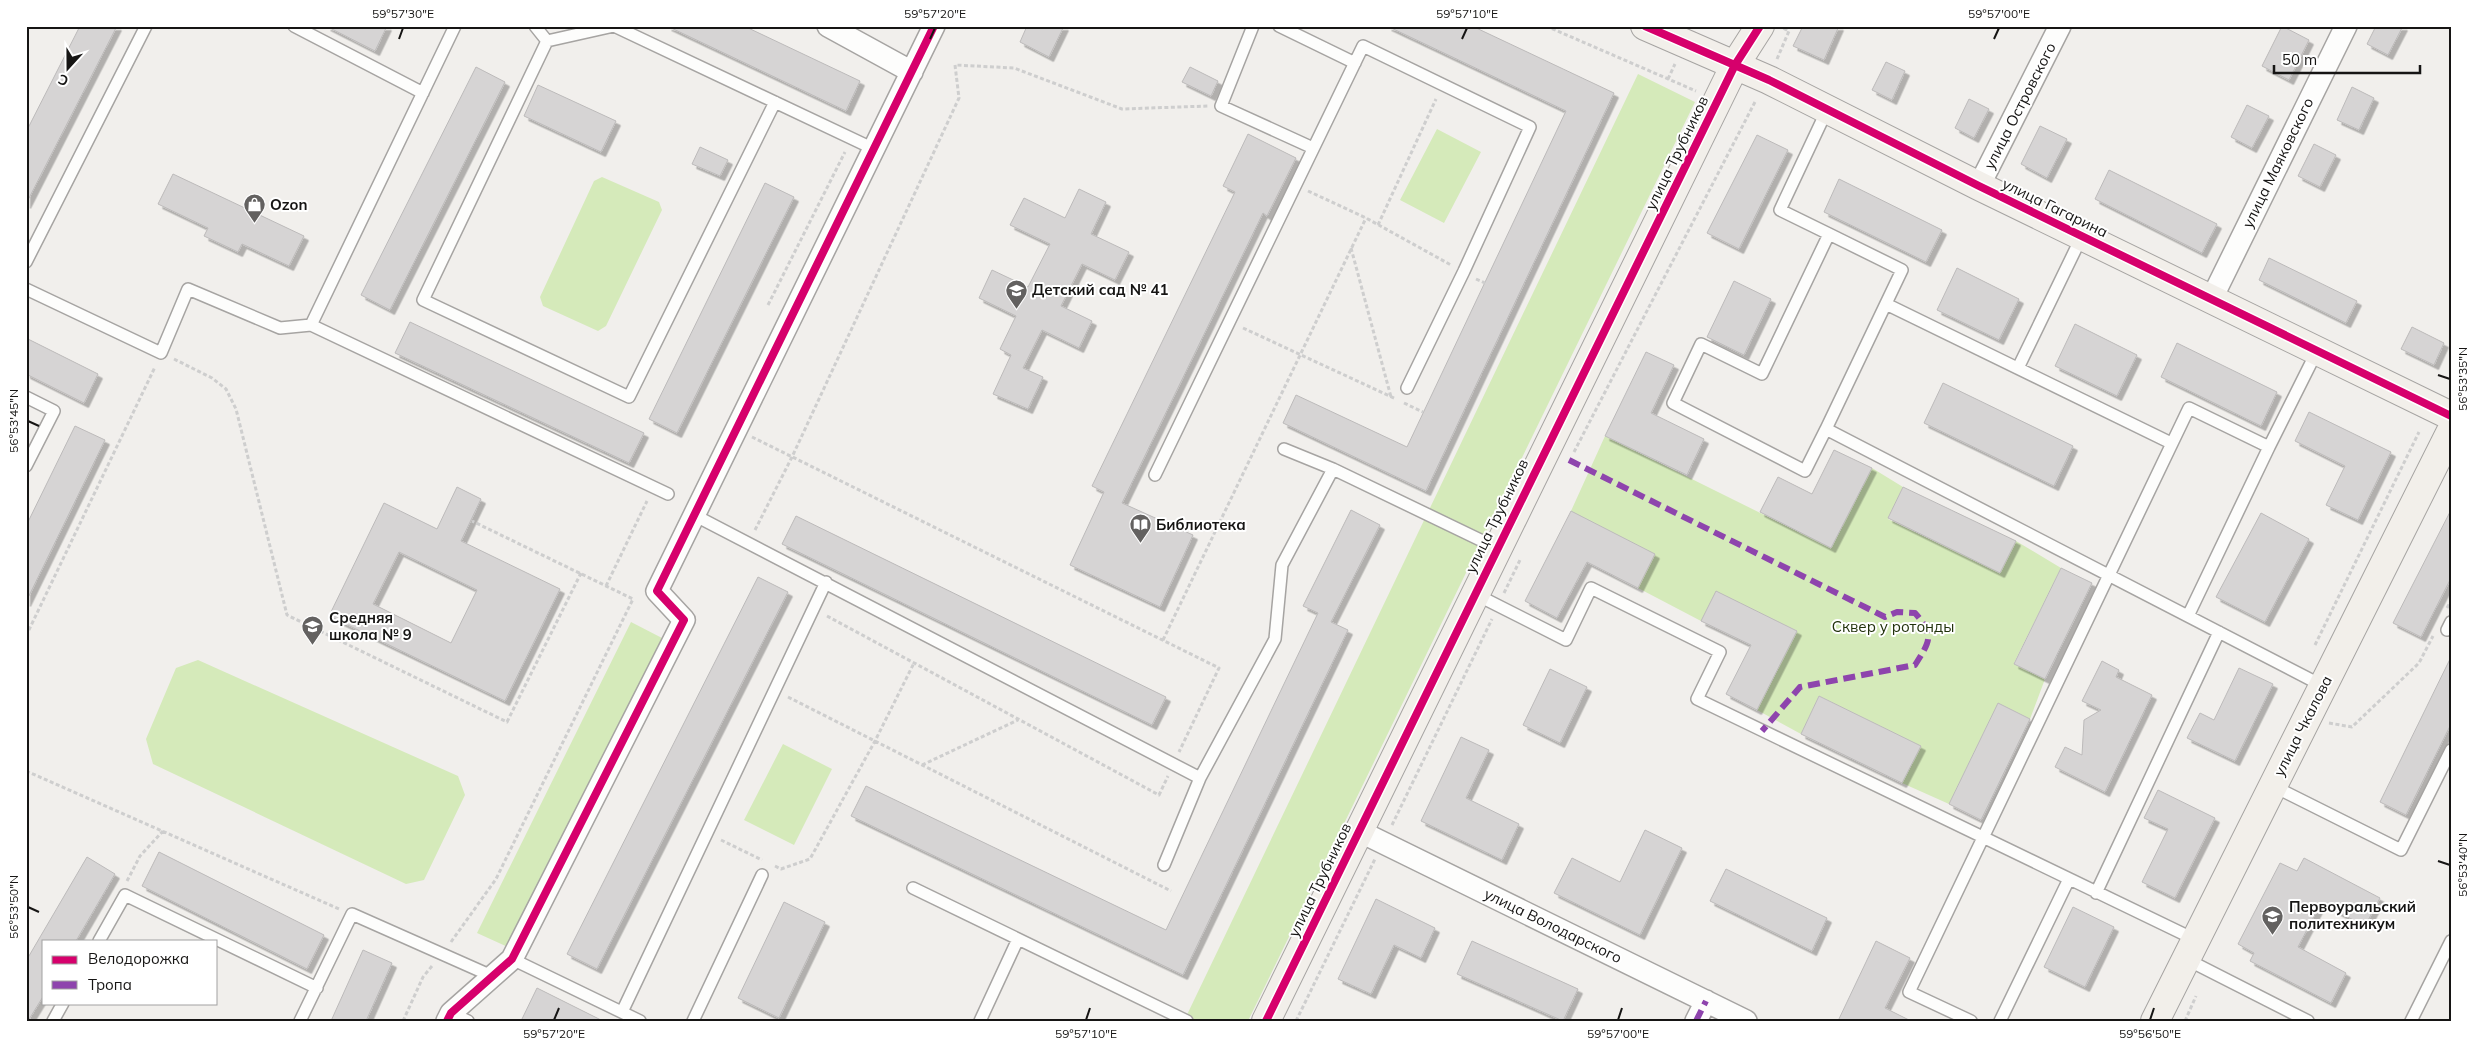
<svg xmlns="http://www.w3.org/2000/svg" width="2477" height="1047" font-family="Mulish,sans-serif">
<defs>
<filter id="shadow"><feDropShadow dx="4.5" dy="4.5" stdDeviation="0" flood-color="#0004"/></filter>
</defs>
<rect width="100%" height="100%" fill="#f1efec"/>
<path fill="#d5eaba" d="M1638,74L1695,102L1248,1021H1184Z
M1437,129L1481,152L1444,223L1400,200Z
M602,177L659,202L662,210L606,326L598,331L543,306L540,297L594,181Z
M1605,436L1831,548L1872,468L1903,487L1888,519L2000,573L2016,541L2061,568L2014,663L2045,679L2030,719L1998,703L1949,804L1902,783L1920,746L1819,696L1801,734L1757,710L1797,631L1716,592L1701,621L1638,588L1571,511Z
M631,622L662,638L512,949L477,933Z
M198,660L458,776L465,795L424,880L406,884L153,764L146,739L176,668Z
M783,744L832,769L794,845L744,820Z"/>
<path fill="#d6d4d4" stroke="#bcbaba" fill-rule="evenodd" filter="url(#shadow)" d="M80,26H117L26,204V132Z
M326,26H387L375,51Z
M667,26H744L860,81L846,111Z
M1027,26H1064L1049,57L1020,42Z
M1387,26H1472L1614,93L1426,491L1283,423L1296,395L1407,447L1566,111Z
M1803,26H1839L1824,60L1793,46Z
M2282,26L2309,40L2289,80L2262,66Z
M2376,26H2403L2388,55L2367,44Z
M1886,62L1905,71L1892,100L1872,90Z
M476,67L505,82L390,310L361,295Z
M1190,67L1218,81L1211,96L1182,82Z
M538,85L616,121L601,152L524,116Z
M2352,87L2374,98L2359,130L2337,120Z
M1969,99L1989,109L1974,138L1955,128Z
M2247,105L2269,116L2252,148L2231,137Z
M2040,126L2067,139L2047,178L2021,164Z
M1248,134L1296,158L1267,216L1263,213L1122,503L1193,535L1160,607L1070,565L1104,492L1092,486L1235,192L1223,186Z
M1757,135L1788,150L1739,249L1707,233Z
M2314,144L2336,155L2320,187L2298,176Z
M700,147L728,160L720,176L692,164Z
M2109,170L2217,224L2202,253L2095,199Z
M173,174L304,236L289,266L242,244L238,252L204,236L208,228L158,204Z
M1839,179L1942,230L1926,262L1824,212Z
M765,183L794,197L677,433L649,419Z
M1079,189L1106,202L1091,234L1129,252L1115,280L1082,264L1061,306L1092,321L1079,348L1042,330L1023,368L1043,377L1028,409L993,394L1011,355L1000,349L1016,316L979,298L992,270L1028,287L1050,244L1010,225L1024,198L1065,218Z
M2269,258L2357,301L2346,323L2259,280Z
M1957,268L2019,299L1999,340L1937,310Z
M1734,281L1771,299L1744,355L1707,337Z
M410,322L644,433L629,463L395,353Z
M2075,324L2137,355L2117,396L2055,366Z
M2412,327L2444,343L2434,365L2401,349Z
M26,338L98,374L84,403L26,374Z
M2177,343L2277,392L2261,426L2161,377Z
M1646,352L1674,365L1651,413L1704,439L1687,475L1605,436Z
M1943,383L2073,446L2054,486L1924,423Z
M2309,412L2391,452L2358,520L2326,505L2345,466L2295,441Z
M75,426L105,440L26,602V526Z
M1834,450L1872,468L1831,548L1760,512L1778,477L1812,494Z
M457,487L481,499L461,541L560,589L505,701L329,616L384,503L437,529ZM399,552L477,590L451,643L373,604Z
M1903,487L2016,541L2000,573L1888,518Z
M1351,510L1380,525L1331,622L1348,630L1183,975L851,816L866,786L1166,930L1318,613L1303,606Z
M2451,510V578L2421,637L2393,623Z
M1571,511L1655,554L1638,588L1587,562L1557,618L1525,601Z
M2261,513L2309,539L2265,622L2216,597Z
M796,516L1166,697L1152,725L782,544Z
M2061,568L2092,583L2045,679L2014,664Z
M758,577L788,592L597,969L567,954Z
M1716,591L1797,631L1757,710L1726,694L1751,645L1701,621Z
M2451,657V724L2406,815L2380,802Z
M2102,661L2119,670L2116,677L2152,695L2105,792L2055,767L2065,747L2082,755L2084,720L2101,710L2082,701Z
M2239,668L2273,684L2235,761L2187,738L2200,713L2214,720Z
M1550,669L1587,687L1560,743L1523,725Z
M1819,696L1921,746L1902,783L1801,734Z
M1998,703L2030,719L1981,820L1949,804Z
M1461,737L1489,750L1466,798L1519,824L1502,860L1421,821Z
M2158,790L2215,818L2175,898L2142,882L2168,829L2144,818Z
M1645,830L1682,848L1640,935L1554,893L1572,858L1620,882Z
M159,852L324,935L307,969L142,886Z
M87,857L115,874L76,941H44V995L28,1021H26V961Z
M2304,858L2380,898L2365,926L2321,903L2298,947L2346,973L2331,1003L2250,961L2254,953L2238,944L2280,863L2297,871Z
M1726,869L1827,918L1812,951L1710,901Z
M1376,899L1435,928L1421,958L1394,945L1371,994L1338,979Z
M784,902L825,922L779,1018L738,998Z
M2073,907L2114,927L2085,987L2044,967Z
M1472,941L1578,989L1563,1021L1457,974Z
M1876,941L1910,958L1885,1008L1911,1021H1838Z
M363,950L392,963L366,1021H331Z
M537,988L603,1021H521Z"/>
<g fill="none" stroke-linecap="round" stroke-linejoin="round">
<defs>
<path id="lane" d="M294,26L423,93
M455,26L311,325L668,494
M535,26L547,41
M614,26L547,41L423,300L629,397L775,102
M614,26L874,149
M1253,26L1221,106L1313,148
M1279,26L1355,63
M1827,110L1780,210L1829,234L1762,374L1701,344L1673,403L1805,471L1826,429L2323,686
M26,262L146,26
M26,289L161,353L188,289L280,328L311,325
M1886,304L2171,443
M2018,368L2082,236
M26,397L54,411L26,466
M1826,429L1902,270L1829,234
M2269,447L2317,351
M1284,449L1333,469L1497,548
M1155,475L1363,46L1530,127L1464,271L1407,388
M694,515L1200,778
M1475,594L1566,640L1591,588L1720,652L1697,699L2196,940
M2447,630L2451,622
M2273,786L2401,850L2451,750
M1164,865L1200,778L1275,639L1282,565L1333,469
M913,888L1187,1021
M2096,893L2219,632
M99,941L125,895L317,988
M512,959L640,1021
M2186,959L2308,1021
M622,1012L826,582
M451,1013L468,1021
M53,1021L63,1003
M300,1021L352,914L494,977
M693,1021L762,875
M980,1021L1018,939
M1971,1021L1909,992L2189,408L2269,447L2188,616
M2000,1021L2069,879
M2411,1021L2451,941"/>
<path id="street" d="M828,26L912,72
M1979,186L2060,26
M2211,300L2346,26
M1359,831L1746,1021
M447,1021L451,1013L512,959L684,620L657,591L934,26
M1696,1021L1706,1001"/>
<path id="secondary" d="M1645,26L1769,80L1979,186L2451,416
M1266,1021L1735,65L1760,26
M2155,1021L2451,431"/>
</defs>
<use href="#lane" stroke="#a6a4a2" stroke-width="14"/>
<use href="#street" stroke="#a6a4a2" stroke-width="24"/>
<use href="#secondary" stroke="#a6a4a2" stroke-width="30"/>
<path stroke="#cecece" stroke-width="3" stroke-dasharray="4 2.5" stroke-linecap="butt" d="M1546,26L1696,91
M1777,59L1789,31L1781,27
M1668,79L1675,64
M1308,191L1366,218L1451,265
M1378,225L1436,99
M1351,248L1391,397
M1476,279L1485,283
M768,305L845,152
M1243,328L1396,399
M174,359L212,378L226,389L236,409L287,615L507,722L581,573
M1404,403L1423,412
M752,437L1219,668L1179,752
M1574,452L1756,100
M755,530L792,457L959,98L955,65L1014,68L1122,109L1208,106
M606,586L647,501
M1504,593L1521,558
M2447,608L2451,601
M827,616L1159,795L1168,776
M26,636L155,367
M1163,640L1366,218
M2315,645L2419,432
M788,697L1171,891
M2329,723L2352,727L2419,663L2433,636
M922,765L1018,720
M26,771L339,909
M1392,825L1492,619
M721,840L762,860
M775,866L781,869L810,859L875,741L914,663
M127,881L140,856L163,831
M451,942L496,879L633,599L472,521
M403,1021L423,977L432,966
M1296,1021L1375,859
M2185,1021L2196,996"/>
<use href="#lane" stroke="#fdfdfc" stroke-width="11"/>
<use href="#street" stroke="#fdfdfc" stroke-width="21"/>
<use href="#secondary" stroke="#f2efea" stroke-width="28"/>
<path stroke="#8e44ad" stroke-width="6" stroke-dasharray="12 6" stroke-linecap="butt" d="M1569,460L1885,617L1897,612L1915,613C1935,636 1930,641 1915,665L1800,687L1762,731
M1696,1021L1706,1001"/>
<defs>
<path id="cycleway" d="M1645,26L1769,80L1979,186L2451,416
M447,1021L451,1013L512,959L684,620L657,591L934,26
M1266,1021L1735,65L1760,26"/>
</defs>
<use href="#cycleway" stroke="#fff" stroke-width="11"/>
<use href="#cycleway" stroke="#d6006c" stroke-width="8"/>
</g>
<path fill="none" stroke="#161514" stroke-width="2" d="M399,39L403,28M930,39L935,28M1462,39L1467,28M1994,39L1999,28M2438,375L2450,379M28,421L39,426M2438,861L2450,865M28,907L39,912M554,1020L559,1008M1086,1020L1090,1008M1618,1020L1622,1008M2150,1020L2154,1008"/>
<defs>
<symbol id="shop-pin" viewBox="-11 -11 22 30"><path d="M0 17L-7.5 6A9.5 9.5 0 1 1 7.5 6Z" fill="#636160" stroke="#fff"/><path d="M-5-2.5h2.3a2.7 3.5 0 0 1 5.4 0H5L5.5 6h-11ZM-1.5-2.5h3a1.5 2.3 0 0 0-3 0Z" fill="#fff"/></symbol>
<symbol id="school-pin" viewBox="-11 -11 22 30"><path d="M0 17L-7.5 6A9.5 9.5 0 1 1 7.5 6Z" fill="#636160" stroke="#fff"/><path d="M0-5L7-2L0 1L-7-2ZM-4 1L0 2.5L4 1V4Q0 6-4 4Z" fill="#fff"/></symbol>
<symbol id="library-pin" viewBox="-11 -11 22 30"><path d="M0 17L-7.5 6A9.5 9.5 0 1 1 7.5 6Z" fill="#636160" stroke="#fff"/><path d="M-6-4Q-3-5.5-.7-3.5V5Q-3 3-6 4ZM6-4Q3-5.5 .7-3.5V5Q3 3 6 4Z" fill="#fff"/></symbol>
<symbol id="university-pin" viewBox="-11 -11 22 30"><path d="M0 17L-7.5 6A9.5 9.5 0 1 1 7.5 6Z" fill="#636160" stroke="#fff"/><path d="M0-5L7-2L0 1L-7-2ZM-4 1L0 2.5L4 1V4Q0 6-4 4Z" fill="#fff"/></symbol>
</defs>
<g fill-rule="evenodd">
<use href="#shop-pin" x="242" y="192" width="25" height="34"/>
<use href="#school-pin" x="1004" y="278" width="25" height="34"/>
<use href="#library-pin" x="1128" y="512" width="25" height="34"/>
<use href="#school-pin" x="300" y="614" width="25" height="34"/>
<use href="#university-pin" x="2260" y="904" width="25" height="34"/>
</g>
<g text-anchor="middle" stroke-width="4" stroke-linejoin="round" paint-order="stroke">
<g font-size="15" fill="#161514" stroke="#fff">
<text transform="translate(2020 106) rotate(-63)" y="5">улица Островского</text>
<text transform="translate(1677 153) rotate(-64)" y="5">улица Трубников</text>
<text transform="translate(2278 163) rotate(-64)" y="5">улица Маяковского</text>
<text transform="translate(2055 208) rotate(26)" y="5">улица Гагарина</text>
<text transform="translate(1497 516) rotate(-64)" y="5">улица Трубников</text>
<text transform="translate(2303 726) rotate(-63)" y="5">улица Чкалова</text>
<text transform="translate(1320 880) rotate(-64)" y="5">улица Трубников</text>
<text transform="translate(1553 926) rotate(26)" y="5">улица Володарского</text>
</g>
<g font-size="15" font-weight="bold" fill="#161514" stroke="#fff" text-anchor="start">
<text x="270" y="210">Ozon</text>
<text x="1032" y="295">Детский сад № 41</text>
<text x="1156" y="530">Библиотека</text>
<text x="329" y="623">Средняя<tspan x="329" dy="17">школа № 9</tspan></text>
<text x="2289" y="912">Первоуральский<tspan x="2289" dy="17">политехникум</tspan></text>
</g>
<g font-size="15" fill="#21310b" stroke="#fff">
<text x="1893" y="632">Сквер у ротонды</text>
</g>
</g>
<rect width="2477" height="1047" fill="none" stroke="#ffffff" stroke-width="55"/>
<rect x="42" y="940" width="175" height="65" fill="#ffffff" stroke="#a2a1a1"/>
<rect x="52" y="956" width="25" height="8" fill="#d6006c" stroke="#a2a1a1"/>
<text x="88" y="964" font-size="15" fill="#161514">Велодорожка</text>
<rect x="52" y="981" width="25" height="8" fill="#8e44ad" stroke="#a2a1a1"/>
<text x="88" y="990" font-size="15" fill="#161514">Тропа</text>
<g transform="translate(68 68) rotate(201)" stroke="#ffffff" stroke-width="4" paint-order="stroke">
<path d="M0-4L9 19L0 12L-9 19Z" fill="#161514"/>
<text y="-8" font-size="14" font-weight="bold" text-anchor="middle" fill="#161514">С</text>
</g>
<path d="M2274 65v8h146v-8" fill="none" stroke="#161514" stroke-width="2.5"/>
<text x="2282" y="65" font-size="15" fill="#161514" stroke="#ffffff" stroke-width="4" paint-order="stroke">50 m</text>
<rect x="28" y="28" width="2422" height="992" fill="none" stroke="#161514" stroke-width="2"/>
<g font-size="12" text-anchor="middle" fill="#161514">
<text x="403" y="18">59°57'30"E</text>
<text x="935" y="18">59°57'20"E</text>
<text x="1467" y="18">59°57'10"E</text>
<text x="1999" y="18">59°57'00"E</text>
<text transform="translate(2463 379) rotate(-90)" y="4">56°53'35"N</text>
<text transform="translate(14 421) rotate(-90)" y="4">56°53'45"N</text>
<text transform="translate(2463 865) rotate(-90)" y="4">56°53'40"N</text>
<text transform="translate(14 907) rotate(-90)" y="4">56°53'50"N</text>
<text x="554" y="1038">59°57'20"E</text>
<text x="1086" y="1038">59°57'10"E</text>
<text x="1618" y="1038">59°57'00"E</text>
<text x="2150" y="1038">59°56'50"E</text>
</g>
</svg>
